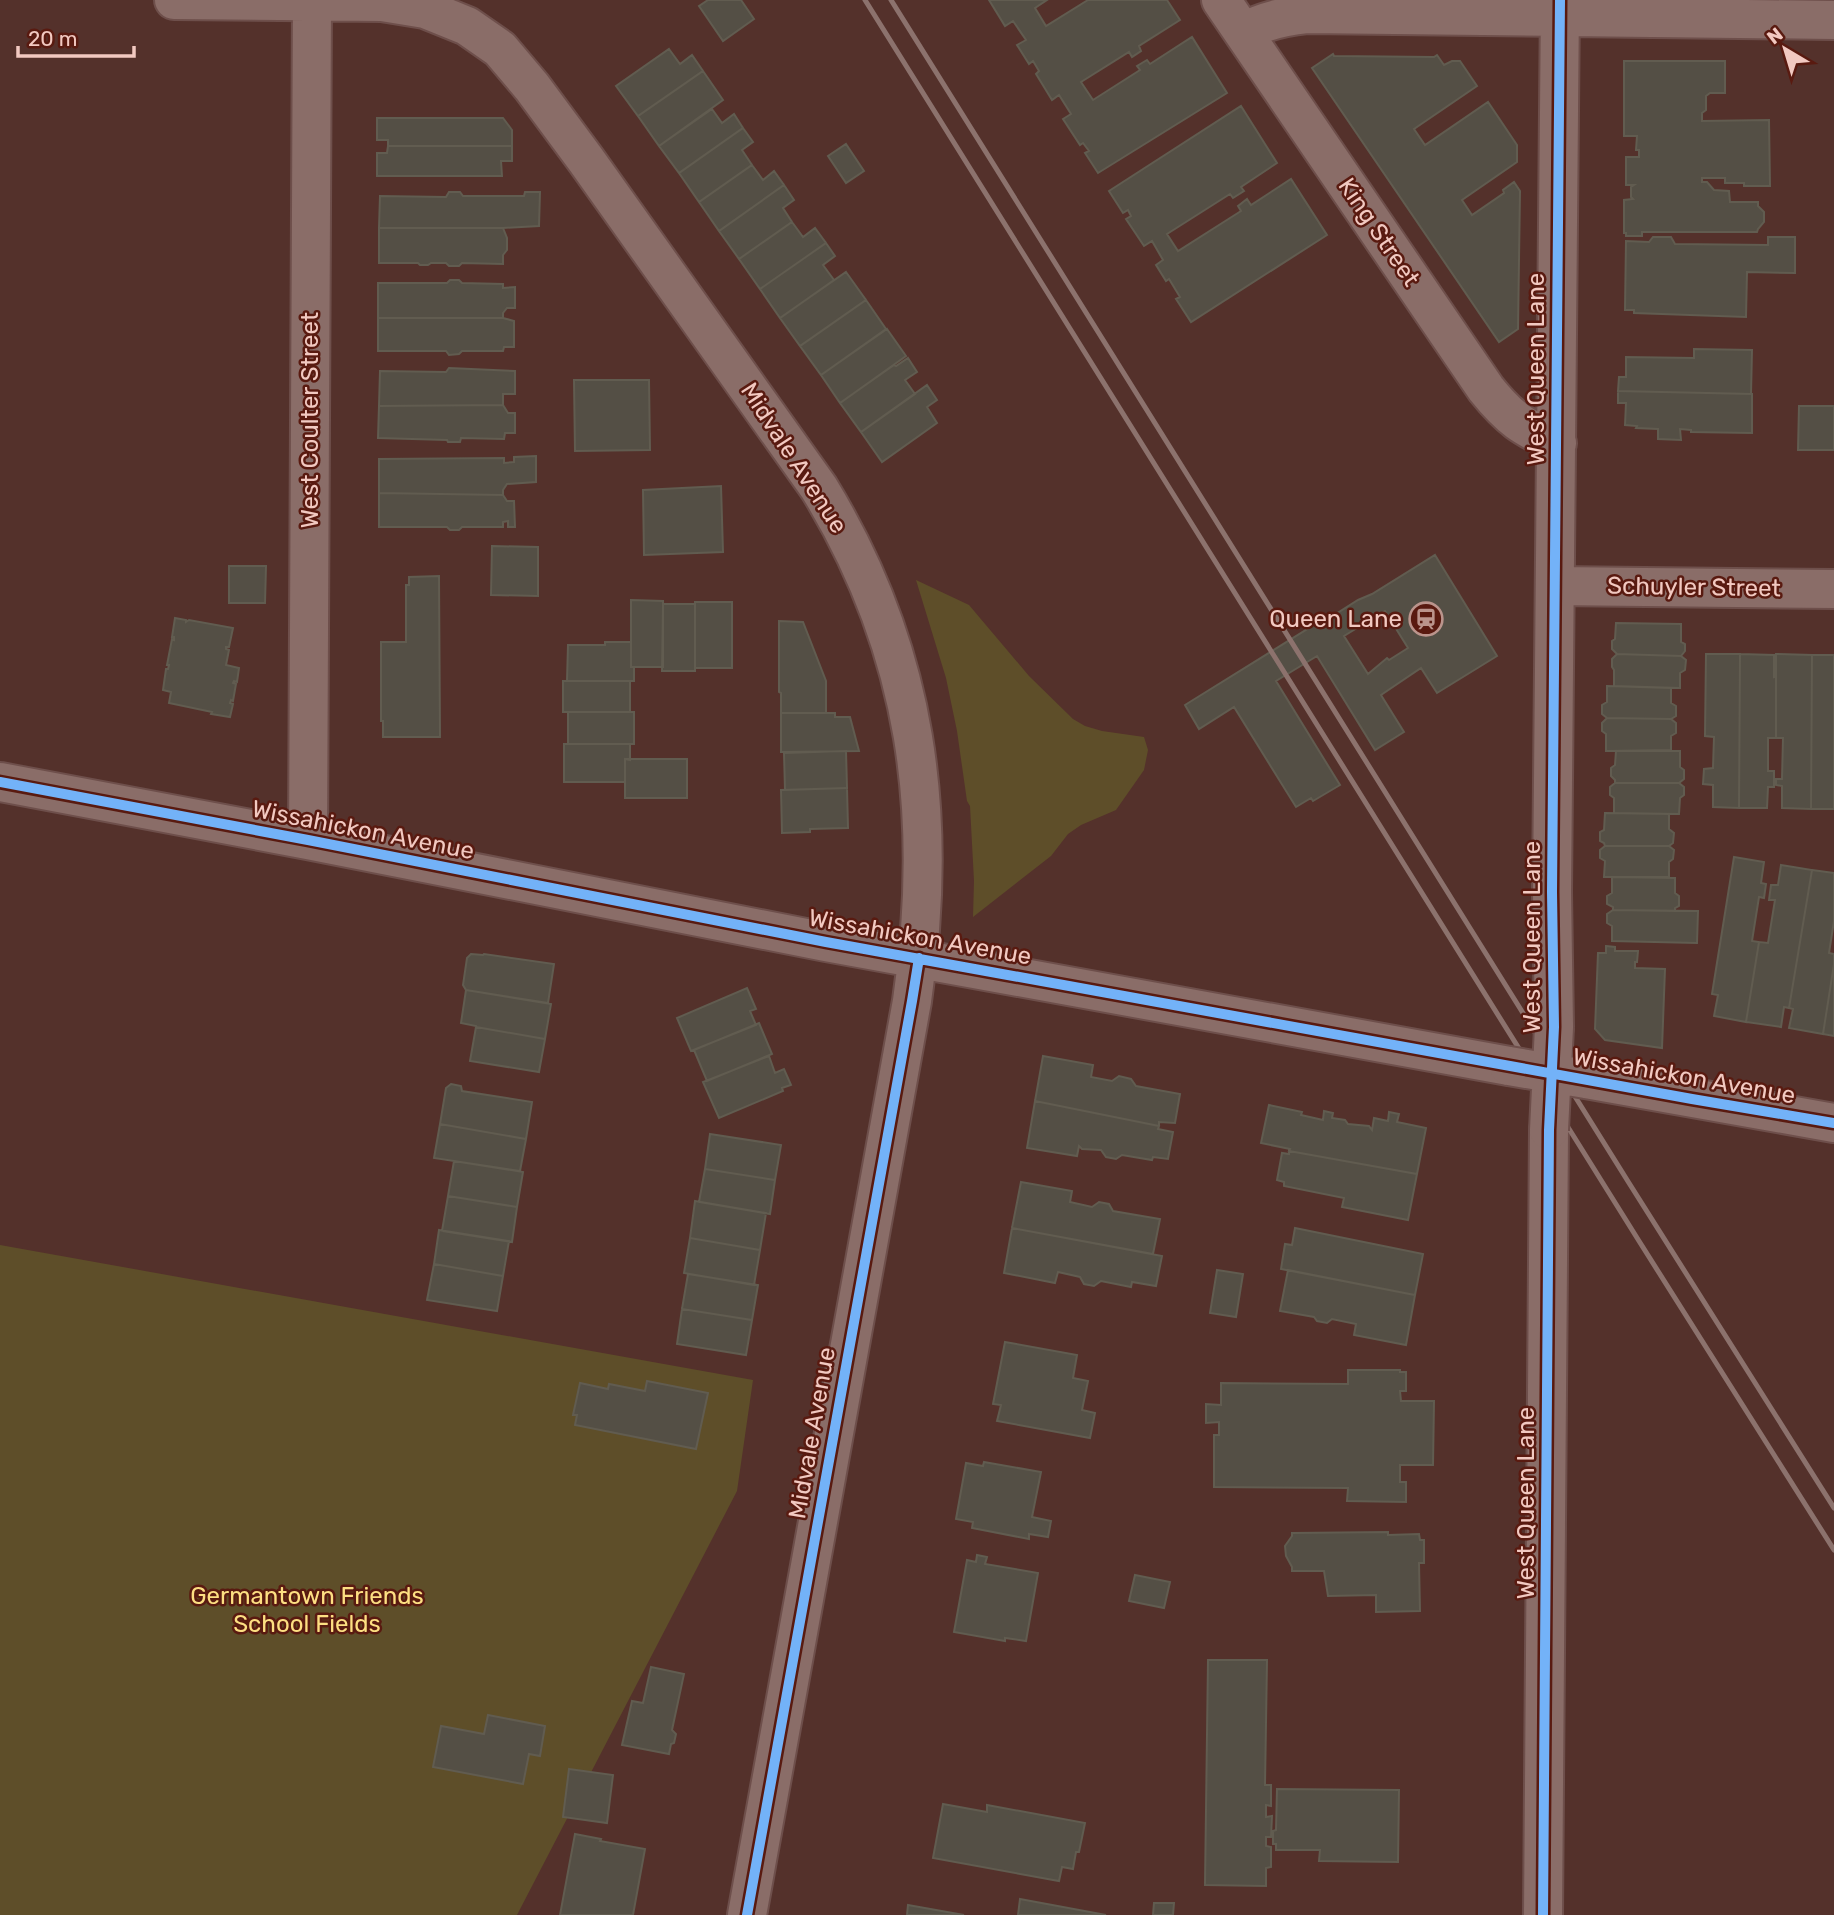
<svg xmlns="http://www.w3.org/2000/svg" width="1834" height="1915" font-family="Rubik,sans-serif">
<rect width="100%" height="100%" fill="#54312b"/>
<path fill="#5e4e29" d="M916,580L969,605L1029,676L1073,719L1085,726L1102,731L1144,737L1148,750L1144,770L1116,810L1081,825L1068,834L1051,856L973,917L974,881L970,806L967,801L957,731L946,678Z
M0,1245L753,1380L737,1491L517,1915H0Z"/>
<path fill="#544f45" stroke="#615c50" stroke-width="2" fill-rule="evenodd" d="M708,0H741L754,19L723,41L699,6Z
M989,0H1047L1035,8L1046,26L1088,0H1167L1180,20L1139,46L1141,51L1132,57L1129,52L1081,82L1093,100L1140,70L1137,66L1147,60L1150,64L1192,37L1227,93L1098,173L1085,153L1089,151L1083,143L1080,145L1063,119L1071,114L1059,95L1052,100L1036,74L1039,71L1033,61L1029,64L1017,45L1026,40L1013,21L1005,26Z
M669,49L680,64L692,55L703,71L638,116L616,86Z
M1333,54L1334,56L1434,57L1437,55L1444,65L1452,61H1460L1477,86L1414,129L1425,145L1488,102L1517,145V162L1462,200L1472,215L1504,193L1503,190L1514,182L1520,191L1518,329L1499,342L1312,68Z
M1624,61H1725V93H1710L1706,96V110L1702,113V121L1769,120L1770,186H1744V183H1725V178H1702V182H1707L1714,190L1729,191L1730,202H1758V206L1764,212V222L1758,229L1757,232H1642V236H1626V233H1624V200L1633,199L1631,197V187L1634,185H1626V157H1639V150H1636L1637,136H1624Z
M703,71L723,100L659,146L638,116Z
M1241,106L1277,163L1241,187L1244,191L1233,198L1230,194L1167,234L1178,251L1241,211L1238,206L1247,199L1251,205L1291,179L1327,235L1191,322L1176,299L1180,297L1169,279L1166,281L1156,265L1163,260L1152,241L1144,246L1126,219L1131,216L1128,210L1123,213L1109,191Z
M712,109L722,123L734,114L743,128L679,173L659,146Z
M377,118H503L512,130V146H388V140H377Z
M743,128L753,142L742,150L752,165L699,202L679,173Z
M846,144L864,171L846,183L828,156Z
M388,146H512V161H501L502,176H377V153H387Z
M752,165L763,180L774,171L784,185L719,231L699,202Z
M784,185L794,200L783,208L792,222L739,259L719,231Z
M449,192H460L463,196H524L525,192H540L539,226L503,228H379L380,196L446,197Z
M792,222L803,237L815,228L826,243L760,289L739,259Z
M379,228H503L507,238V250L503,255V264L462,263L459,266H449L446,263H431L428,265H420L418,263H379Z
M1653,237H1671L1675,244L1768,245V237H1795V273L1747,272L1746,317L1634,313V310H1625L1626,241L1649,242Z
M826,243L835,256L823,265L834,280L780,318L760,289Z
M846,272L866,300L800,346L780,318Z
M450,280H459L462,283L503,284V288L515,287V308H507L503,313V318H378V283H447Z
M866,300L886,329L821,375L800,346Z
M378,318H503L514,321V347H504L503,351H462L459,354L449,355L446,351H378Z
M887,329L906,356L840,403L821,375Z
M1694,349L1752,350L1751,394L1618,391L1619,377H1626V357L1694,358Z
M908,358L917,372L905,380L915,394L861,432L840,403L894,365L896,366Z
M449,368L515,371V394H503V405L379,406L380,371L446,372Z
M574,380H649L650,450L575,451Z
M927,385L937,400L927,407L937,423L882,462L861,432Z
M1618,391L1752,394V433L1691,432V430L1680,429L1681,440L1658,439V429L1636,428L1637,426L1625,425L1626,403H1618Z
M503,405L508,413H515V433H505L504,439L461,438L460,442H448L447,440L378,438L379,406Z
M1799,406H1834V450H1798Z
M536,456V482L507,484L503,490V495L379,493V459L504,458V463L514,462V457Z
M721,486L723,552L644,555L643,490Z
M379,493L503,495L507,501H514L515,527H508V521L503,522V527H462L459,530H450L447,527H379Z
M492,546L538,547V596L491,595Z
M1435,555L1497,656L1437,693L1421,668L1381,695L1404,732L1375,750L1317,656L1276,681L1340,785L1313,801L1311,798L1296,807L1234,707L1199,729L1185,705L1330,615L1331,617L1358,600L1372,594ZM1385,611L1408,648L1389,660L1387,658L1368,674L1344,636Z
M229,566H266L265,603H229Z
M439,576L440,737H383V721H381V642H406V585H409V577Z
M631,600L663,601V667H631Z
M695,602H732V668H695Z
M663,604H695V671H662Z
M175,618L186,620V622L189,620L233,628L229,647H226V649L229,650L226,665L239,668L237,682L234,681L233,683L236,684L233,701L231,700L230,703L233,704L230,717L211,714L212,712L169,703L171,692L163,690L166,669H168L169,665H167L172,639L174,640V637H172Z
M779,621L803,622L826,681V713H781V693L779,692Z
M1616,623L1681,624V642L1685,644V651L1681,656L1617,654L1612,649V641L1615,639Z
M605,642H631V667H634V681H567L568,645H605Z
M1617,654L1681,656L1686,660L1685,670L1680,673V688L1614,686V670L1612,667V659Z
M1706,654H1740L1739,808L1713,807V785L1703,784L1704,769L1713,768L1714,737L1705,736Z
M1740,654L1774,655V677L1776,676V738H1768V771H1774V787H1768L1767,808H1739Z
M1776,654L1812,655L1811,809L1782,808V786L1776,785V779H1782L1783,738H1776Z
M1812,655H1834V809H1811Z
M563,681H630V712H563Z
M1607,686L1671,688V703L1676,706V716L1671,719L1607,718L1602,714V705L1607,702Z
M568,712H634V744H568Z
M781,713H835V717H850L859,751L781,752Z
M1607,718L1671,719L1676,723V733L1671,736V750L1606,751V734L1602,731V723Z
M564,744H630V760L625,759V782H564Z
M846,751L847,788L785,790L784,753Z
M1616,751H1680V767L1684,770V779L1679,783H1615V780L1611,776V768L1615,765Z
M625,759H687V798H625Z
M1615,783H1679L1684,787V795L1680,798L1679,814L1614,813V798L1610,795V787Z
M847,788L848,828L810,829V832L782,833L781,790Z
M1605,813L1669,814V829L1674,833L1673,843L1669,846H1605L1604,843L1600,841V832L1604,830Z
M1605,846H1669L1674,850L1673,859L1669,862V877H1604L1605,861L1600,858V850Z
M1734,857L1764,862L1761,883L1766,884L1764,898L1759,897L1752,941L1759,942L1746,1022L1714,1016L1718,995L1712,994Z
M1781,865L1812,870L1789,1008L1784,1007L1781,1027L1746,1022L1759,942L1768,943L1775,900H1769L1771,885H1778Z
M1812,870L1834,873V921L1829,953L1834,954V964L1823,1034L1789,1028L1793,1009L1789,1008Z
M1612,877L1675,878V893L1679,896V906L1675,908V911L1613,910V907L1607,904V896L1612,893Z
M1613,910L1698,911L1697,943L1612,941V926L1607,923V914Z
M1606,946L1615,947V951H1638L1637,962H1635V968L1665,969L1662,1048L1605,1040L1595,1029L1598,953H1606Z
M471,954L483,955L484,954L554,964L548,1003L466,990L463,985L467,958Z
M1834,964V1036L1823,1034Z
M747,988L756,1009L750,1011L756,1025L691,1051L677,1018Z
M466,990L551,1004L545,1039L476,1027V1026L461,1023Z
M759,1023L772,1054L707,1081L694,1050Z
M476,1027L545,1039L539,1072L470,1061Z
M769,1056L775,1073L784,1069L791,1085L782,1088L783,1091L719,1118L703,1082Z
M1043,1056L1093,1065L1091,1077L1112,1081L1119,1076L1131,1079L1136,1086L1180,1094L1175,1123L1159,1122V1126L1035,1101Z
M451,1084L461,1086L462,1091L532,1102L526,1139L440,1124L446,1088Z
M1035,1101L1159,1126L1158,1129L1173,1132L1168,1159L1153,1157L1152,1160L1122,1155L1116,1159L1106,1157L1101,1150L1082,1149L1079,1146L1077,1156L1027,1148Z
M1269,1105L1302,1112L1301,1115L1323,1120L1324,1111L1333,1113L1332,1118L1345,1120L1348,1124L1369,1126L1372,1130L1374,1118L1388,1121L1389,1112L1399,1114L1397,1122L1426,1128L1417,1174L1289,1151L1290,1149L1261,1143Z
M440,1124L526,1139L520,1171L434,1158Z
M710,1134L781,1145L775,1180L705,1169Z
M1289,1151L1417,1174L1408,1220L1342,1207L1344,1198L1284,1186V1182L1277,1180L1282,1153L1289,1154Z
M454,1161L523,1172L517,1207L448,1196Z
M705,1169L775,1180L770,1214L699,1202Z
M1021,1182L1072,1191L1070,1202L1092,1207L1099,1202L1109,1204L1113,1211L1160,1219L1153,1254L1012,1228Z
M448,1196L517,1207L512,1242L442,1231Z
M695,1201L766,1213L760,1250L690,1238Z
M1012,1228L1162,1256L1156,1286L1132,1282L1131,1287L1101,1281L1094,1286L1084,1284L1080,1277L1058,1272L1055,1283L1004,1273Z
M1295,1228L1423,1254L1415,1295L1281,1269L1285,1244L1292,1245Z
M439,1230L509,1241L503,1276L434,1264Z
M690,1238L760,1250L754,1285L684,1273Z
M434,1264L503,1276L497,1311L427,1300Z
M1217,1270L1243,1274L1236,1317L1210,1313Z
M1288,1270L1415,1295L1406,1345L1354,1335L1356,1324L1332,1319L1327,1323L1317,1321L1314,1317L1280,1311Z
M688,1274L758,1285L752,1320L682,1309Z
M682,1309L752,1320L746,1355L677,1344Z
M1005,1342L1077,1355L1073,1378L1088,1381L1082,1410L1095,1413L1090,1438L997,1421L1001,1405L993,1404Z
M1348,1370H1400V1372H1406V1391H1400L1401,1401H1434L1433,1465H1400V1482H1406V1502L1347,1501L1348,1488L1214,1487V1435H1219V1422L1206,1423V1404L1221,1405V1383L1348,1384Z
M647,1381L708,1393L696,1449L575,1425L577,1415H573L580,1383L608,1389L609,1384L645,1391Z
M984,1462L1041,1472L1032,1517L1051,1521L1048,1537L1029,1534V1539L972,1528L973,1522L956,1519L966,1463L983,1466Z
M1388,1532V1535L1419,1534L1420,1540H1424V1563H1419L1420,1611L1376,1612V1595L1328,1596L1324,1571H1292V1567L1286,1556L1285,1546L1292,1536V1533Z
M977,1555L987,1557L985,1564L1038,1573L1026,1641L1005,1638V1641L954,1632L967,1560L976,1562Z
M1135,1575L1170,1582L1164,1608L1129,1601Z
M1208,1660H1267L1265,1785H1271V1806L1266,1805V1817L1272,1816L1271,1837H1266V1846L1271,1847V1867L1266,1868V1886L1205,1885Z
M651,1667L684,1674L672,1730L676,1734L674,1743L671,1744L669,1754L622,1745L632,1701L643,1703Z
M488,1715L545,1726L540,1756L529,1754L523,1784L433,1767L441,1726L484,1734Z
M569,1769L613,1775L607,1823L563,1817Z
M1277,1789L1399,1790L1398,1862L1319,1861L1320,1850H1276V1844H1273V1831L1276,1830Z
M943,1804L987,1812V1805L1085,1823L1079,1852H1076L1073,1869L1062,1867L1059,1881L933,1858Z
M575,1834L601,1839L600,1841L645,1849L633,1915H560Z
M1020,1899L1106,1915H1018Z
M1154,1903H1174L1173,1915H1153Z
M908,1905L964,1915H907Z"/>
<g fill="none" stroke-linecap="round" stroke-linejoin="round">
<defs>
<path id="minor" d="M174,0L382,2L425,9L467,26L500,49L532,87L586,160L819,488C918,650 939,816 912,1001L747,1915
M1221,0L1486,389C1510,419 1523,427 1557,443
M1243,32C1264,21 1284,16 1307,14L1834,20
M1555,586L1834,589
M0,782L308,840L826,942L1509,1066
M308,840L312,0
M1554,1027L1552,892L1560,0
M1586,1079L1834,1123
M1543,1915L1549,1130"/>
</defs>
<use href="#minor" stroke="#6e4f4b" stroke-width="42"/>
<use href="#minor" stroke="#8a6d68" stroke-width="38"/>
<path stroke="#8c726d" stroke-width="5" d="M865,0L1639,1241L1834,1550
M891,0L1629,1183L1834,1508"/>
<defs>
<path id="minor-bridge" d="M1509,1066L1586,1079
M1549,1130L1554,1027"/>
</defs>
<use href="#minor-bridge" stroke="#6e4f4b" stroke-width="42" stroke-linecap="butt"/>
<use href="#minor-bridge" stroke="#8a6d68" stroke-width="38"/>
<defs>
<path id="cycleway" d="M0,782L308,840L826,942L1692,1099L1834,1123
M747,1915L912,1001L919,958
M1543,1915L1549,1130L1554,1027L1552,892L1560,0"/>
</defs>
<use href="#cycleway" stroke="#591a10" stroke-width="15"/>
<use href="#cycleway" stroke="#73b2f8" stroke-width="10"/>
</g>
<defs>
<symbol id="station-ring" viewBox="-11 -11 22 22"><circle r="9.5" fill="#591a10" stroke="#bb948c" stroke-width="1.5"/><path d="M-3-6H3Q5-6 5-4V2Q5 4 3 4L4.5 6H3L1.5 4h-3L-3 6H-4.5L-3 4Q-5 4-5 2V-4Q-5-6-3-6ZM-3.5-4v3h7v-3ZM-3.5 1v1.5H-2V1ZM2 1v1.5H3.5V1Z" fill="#bb948c"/></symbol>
</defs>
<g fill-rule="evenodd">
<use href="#station-ring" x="1407" y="600" width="38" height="38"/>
</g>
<g text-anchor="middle" stroke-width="5" stroke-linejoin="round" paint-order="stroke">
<g font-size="24" fill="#f2c9c1" stroke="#591a10">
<text transform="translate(1379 232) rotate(56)" y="8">King Street</text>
<text transform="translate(1536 369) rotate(-90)" y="8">West Queen Lane</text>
<text transform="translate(310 420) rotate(-90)" y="8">West Coulter Street</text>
<text transform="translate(794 458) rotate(57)" y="8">Midvale Avenue</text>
<text transform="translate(1694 587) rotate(1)" y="8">Schuyler Street</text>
<text transform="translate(363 830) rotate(11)" y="8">Wissahickon Avenue</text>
<text transform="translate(920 937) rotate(10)" y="8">Wissahickon Avenue</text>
<text transform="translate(1532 937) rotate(-90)" y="8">West Queen Lane</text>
<text transform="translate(1684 1076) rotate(10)" y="8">Wissahickon Avenue</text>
<text transform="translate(812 1433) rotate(-80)" y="8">Midvale Avenue</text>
<text transform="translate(1526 1503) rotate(-90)" y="8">West Queen Lane</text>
</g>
<g font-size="24" fill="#f2c9c1" stroke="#591a10" text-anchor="end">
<text x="1402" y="627">Queen Lane</text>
</g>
<g font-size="24" fill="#fddf82" stroke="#591a10">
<text x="307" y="1604">Germantown Friends<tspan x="307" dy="28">School Fields</tspan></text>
</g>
</g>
<g transform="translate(1785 49) rotate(322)" stroke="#591a10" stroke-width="5" paint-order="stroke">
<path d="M0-5L12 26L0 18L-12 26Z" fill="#f2c9c1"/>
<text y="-10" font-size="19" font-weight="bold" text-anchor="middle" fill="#f2c9c1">N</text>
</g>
<path d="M18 46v10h116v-10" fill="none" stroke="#f2c9c1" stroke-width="3.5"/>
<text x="28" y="46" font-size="21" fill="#f2c9c1" stroke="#591a10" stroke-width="5" paint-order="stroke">20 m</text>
</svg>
